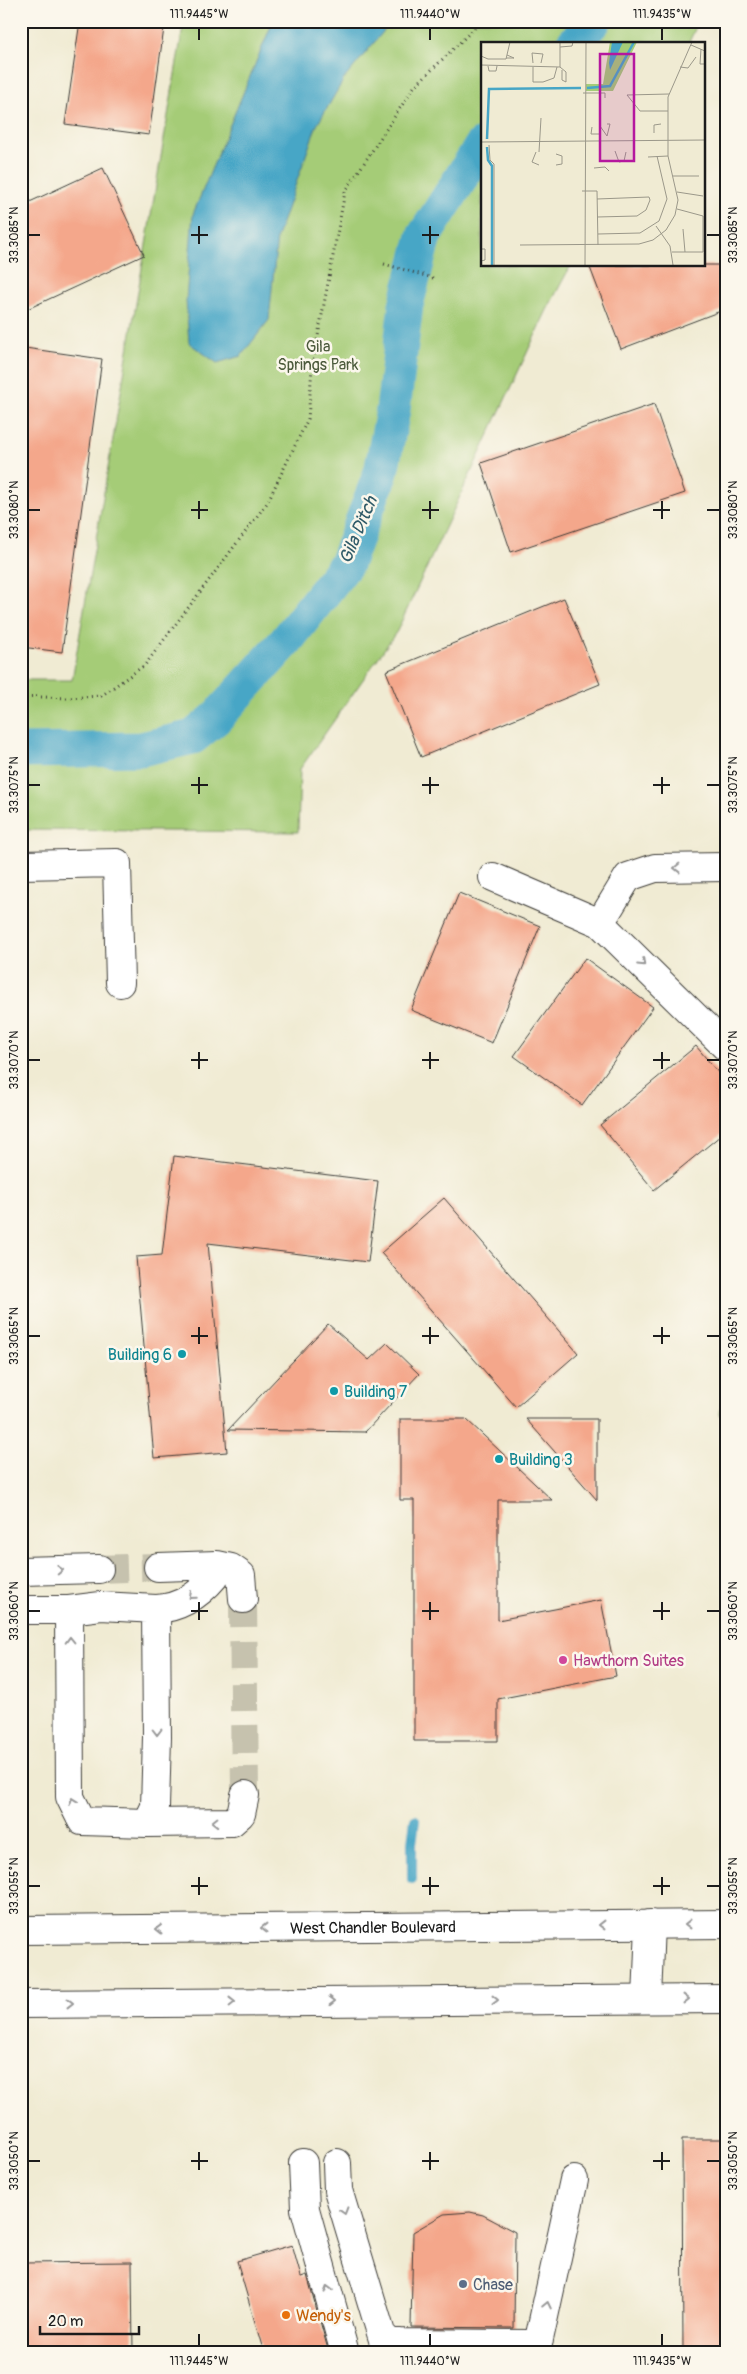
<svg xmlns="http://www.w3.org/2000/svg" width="747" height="2374" font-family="Pangolin,sans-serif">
<rect width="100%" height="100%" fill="#fbf7ec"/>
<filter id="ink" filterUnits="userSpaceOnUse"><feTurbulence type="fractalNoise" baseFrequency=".02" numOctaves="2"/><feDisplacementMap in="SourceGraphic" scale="10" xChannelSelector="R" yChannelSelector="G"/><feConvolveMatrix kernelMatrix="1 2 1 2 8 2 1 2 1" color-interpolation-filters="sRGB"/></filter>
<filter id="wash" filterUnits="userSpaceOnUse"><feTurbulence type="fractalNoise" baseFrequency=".0096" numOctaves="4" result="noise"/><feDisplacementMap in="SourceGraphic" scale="20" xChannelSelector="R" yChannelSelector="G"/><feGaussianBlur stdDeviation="1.12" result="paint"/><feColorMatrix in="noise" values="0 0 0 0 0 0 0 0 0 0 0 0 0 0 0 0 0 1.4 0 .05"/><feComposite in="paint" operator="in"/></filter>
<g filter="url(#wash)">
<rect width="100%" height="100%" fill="#f0ebd3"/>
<path fill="#a5cc77" stroke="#60744a" d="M184,21H699L688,44H482V265H571L547,310L397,631L300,769L298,832L21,830V680H72Z
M725,1364L726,1415H720Z"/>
<path fill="#47a6c6" stroke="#326171" d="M273,21H392L344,79L316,127L277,237L269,320L241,356L217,363L189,343L186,300L193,214Z"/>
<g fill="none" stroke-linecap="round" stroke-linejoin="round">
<path stroke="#47a6c6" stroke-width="10" d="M412,1879V1843L415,1820"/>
<path stroke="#47a6c6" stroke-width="35" d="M573,44L594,21
M21,751L141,749L193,737L215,719L286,641L346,564L381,472L393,410L406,305L424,236L482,145"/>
</g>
<g id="blocks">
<path fill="#f4a78b" d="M80,21H165L149,135L65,124Z
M103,168L144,255L21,312V206Z
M589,265H726V309L621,349Z
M25,348L102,359L62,652L21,647V378Z
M654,404L685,493L511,552L481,463Z
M564,598L600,684L421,757L386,671Z
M459,893L540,926L492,1043L411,1010Z
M585,958L653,1007L582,1105L514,1056Z
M696,1046L726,1082V1131L654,1190L600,1125Z
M174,1156L378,1181L368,1262L208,1243L227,1452L154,1458L136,1257L162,1255Z
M444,1198L578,1353L516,1407L381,1253Z
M328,1324L369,1360L387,1343L419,1374L365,1432L228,1430Z
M400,1419H466L552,1500H498V1620L601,1600L616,1676L498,1699V1741H414V1500H400Z
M526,1419H597V1500Z
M682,2139H726V2353H683Z
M470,2212L483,2215L515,2232L514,2328L411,2327L413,2232L444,2214Z
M292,2245L301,2277L307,2275L329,2353H264L237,2261Z
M132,2262L133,2353H21V2263Z"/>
</g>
</g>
<g filter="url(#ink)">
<use href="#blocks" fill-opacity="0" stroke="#3c3b37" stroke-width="1"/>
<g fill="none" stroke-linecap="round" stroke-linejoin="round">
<path stroke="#c6c2ae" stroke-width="28" stroke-dasharray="28 14" stroke-linecap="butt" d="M99,1569L158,1567
M243,1599L245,1795"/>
<defs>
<path id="minor" d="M21,865L117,863L120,983
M726,867L655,868L628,877L600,923L726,1047
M493,877L600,923
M217,1565L231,1568L241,1575L243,1599
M21,1571L99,1569
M21,1610H69L70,1797L82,1821L147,1823L155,1807L157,1737L156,1609C181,1608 199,1595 215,1576L217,1565L158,1567
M69,1610L101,1606L156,1609
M147,1823L232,1822L241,1814L245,1795
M303,2163L305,2209L345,2353
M337,2163L338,2190L387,2353
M382,2335L388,2341L400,2343L529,2344L539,2340
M536,2353L574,2180"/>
<g id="major">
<path id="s1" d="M21,1930L726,1924"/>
<path d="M647,1999L650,1924"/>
<path d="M21,2004L726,1999"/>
</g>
</defs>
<use href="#minor" stroke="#3c3b37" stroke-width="30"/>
<use href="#major" stroke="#3c3b37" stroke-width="30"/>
<path stroke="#3c3b37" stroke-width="3" stroke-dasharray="1 4" stroke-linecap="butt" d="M384,264L433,278
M21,696L66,698L101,696L145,665L267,503L308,419L312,368L345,192L414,87L482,21"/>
<use href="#minor" stroke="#fff" stroke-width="28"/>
<use href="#major" stroke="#fff" stroke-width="28"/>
</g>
<defs><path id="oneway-chevron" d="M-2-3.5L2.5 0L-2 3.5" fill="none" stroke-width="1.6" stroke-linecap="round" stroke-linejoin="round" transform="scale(1.25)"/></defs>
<g stroke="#999">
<use href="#oneway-chevron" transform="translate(677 868) rotate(179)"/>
<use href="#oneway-chevron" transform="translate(642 963) rotate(44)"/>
<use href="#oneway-chevron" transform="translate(60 1570) rotate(-2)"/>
<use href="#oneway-chevron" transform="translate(192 1596) rotate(140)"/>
<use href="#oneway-chevron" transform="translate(70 1640) rotate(-91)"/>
<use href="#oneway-chevron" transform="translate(157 1732) rotate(90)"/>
<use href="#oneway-chevron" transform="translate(73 1801) rotate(-110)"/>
<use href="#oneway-chevron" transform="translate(215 1822) rotate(179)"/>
<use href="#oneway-chevron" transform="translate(688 1924) rotate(180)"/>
<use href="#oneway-chevron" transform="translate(602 1925) rotate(180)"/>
<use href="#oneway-chevron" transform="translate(264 1928) rotate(180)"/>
<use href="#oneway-chevron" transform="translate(159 1929) rotate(180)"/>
<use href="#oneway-chevron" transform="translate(686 1999)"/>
<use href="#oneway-chevron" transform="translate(495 2000)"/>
<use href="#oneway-chevron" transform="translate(332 2001)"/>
<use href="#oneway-chevron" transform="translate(232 2002) rotate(-1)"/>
<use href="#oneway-chevron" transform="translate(70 2003)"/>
<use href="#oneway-chevron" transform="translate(344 2211) rotate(73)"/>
<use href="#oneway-chevron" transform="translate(328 2289) rotate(-106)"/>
<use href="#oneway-chevron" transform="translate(547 2305) rotate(-78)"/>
</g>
</g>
<path fill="none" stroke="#1c1c1c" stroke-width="2" d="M199,28V40M430,28V40M662,28V40M199,226V244M430,226V244M28,235H40M191,235H208M422,235H439M707,235H720M199,501V519M430,501V519M662,501V519M28,510H40M191,510H208M422,510H439M653,510H670M707,510H720M199,777V794M430,777V794M662,777V794M28,785H40M191,785H208M422,785H439M653,785H670M707,785H720M199,1052V1069M430,1052V1069M662,1052V1069M28,1060H40M191,1060H208M422,1060H439M653,1060H670M707,1060H720M199,1327V1344M430,1327V1344M662,1327V1344M28,1336H40M191,1336H208M422,1336H439M653,1336H670M707,1336H720M199,1602V1620M430,1602V1620M662,1602V1620M28,1611H40M191,1611H208M422,1611H439M653,1611H670M707,1611H720M199,1877V1895M430,1877V1895M662,1877V1895M28,1886H40M191,1886H208M422,1886H439M653,1886H670M707,1886H720M199,2152V2170M430,2152V2170M662,2152V2170M28,2161H40M191,2161H208M422,2161H439M653,2161H670M707,2161H720M199,2334V2346M430,2334V2346M662,2334V2346"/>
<g fill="#0f9aa8" stroke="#fbf7ec" stroke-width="2">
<circle cx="182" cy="1354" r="5"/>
<circle cx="334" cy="1391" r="5"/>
<circle cx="499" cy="1459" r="5"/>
</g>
<circle fill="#d1479c" stroke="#fbf7ec" stroke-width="2" cx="563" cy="1660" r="5"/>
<circle fill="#5c6f8a" stroke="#fbf7ec" stroke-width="2" cx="463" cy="2284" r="5"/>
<circle fill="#e8710a" stroke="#fbf7ec" stroke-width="2" cx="286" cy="2315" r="5"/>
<g text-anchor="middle" stroke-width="5" stroke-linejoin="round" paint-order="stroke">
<g font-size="16" fill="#4c5a3c" stroke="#fbf7ec">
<text x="318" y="352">Gila<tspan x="318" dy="18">Springs Park</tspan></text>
</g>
<g font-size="16" fill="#0d838f" stroke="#fbf7ec" text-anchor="start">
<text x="172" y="1360" text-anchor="end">Building 6</text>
<text x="344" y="1397">Building 7</text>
<text x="509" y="1465">Building 3</text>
</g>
<g font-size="16" fill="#b23c85" stroke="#fbf7ec" text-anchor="start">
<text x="573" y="1666">Hawthorn Suites</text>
</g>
<g font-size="16" fill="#1c1c1c" stroke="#fbf7ec">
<text dy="6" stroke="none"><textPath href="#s1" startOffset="352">West Chandler Boulevard</textPath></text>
</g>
<g font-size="16" fill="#4e5e75" stroke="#fbf7ec" text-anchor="start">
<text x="473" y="2290">Chase</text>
</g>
<g font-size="16" fill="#c56008" stroke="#fbf7ec" text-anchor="start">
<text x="296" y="2321">Wendy's</text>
</g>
<g font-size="18" font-style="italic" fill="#2f5a68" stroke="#fbf7ec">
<text transform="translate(358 530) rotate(-67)" y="6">Gila Ditch</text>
</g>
</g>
<g transform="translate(481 42)">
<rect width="224" height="224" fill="#f0ebd3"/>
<path d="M129,0H156L132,49H105V42H122Z" fill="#a5cc77"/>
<path d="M131,0H142L129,28L128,21Z" fill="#47a6c6"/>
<path fill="none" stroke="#47a6c6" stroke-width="2.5" d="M106,46L129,44L153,0M6,97L8,47L100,46M6,105L7,118L11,124V223"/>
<path fill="none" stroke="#9b988a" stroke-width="1" d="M79,0V25L85,30V40L81,38V28M210,3L224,9M79,5L91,4L92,0M220,7L219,22H224M0,14L7,17H25L29,0M25,16H33L26,13M52,21L51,11L62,12L60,21M0,23L79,25M7,24L8,29H15L16,24M52,25V40H62L73,36L76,25M199,25L207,26L215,15M102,51H124V56M187,69H159L146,53L188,52M119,84L126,94L129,82H126M111,85L110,92H119M173,91V83L180,82M0,100L224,98M8,103L9,118L13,122V223M134,109L138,120L143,119L145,110M55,110L51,120L58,123M58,110L60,76M75,112L81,114V122L75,123M167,115L187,114M113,126L124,125L128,129M192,134H218M101,149H116L117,203M196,150L222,154M116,157L168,155L169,158L165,168L156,174L116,175M196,167L222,174M175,184L189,204L192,223M202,187L204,210M117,192L159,191L178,179L186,157L176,114M39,203L158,202L172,198L185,188L194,173L197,158L187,114V55L211,0M0,207H4V218L0,219M191,210H222V174M104,223L105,0"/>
<path fill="#b5179e" fill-opacity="0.15" stroke="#b5179e" stroke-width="2.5" d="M119,12H153V119H119Z"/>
<rect width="224" height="224" fill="none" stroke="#1c1c1c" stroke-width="2.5"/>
</g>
<rect width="747" height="2374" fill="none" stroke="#fbf7ec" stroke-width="55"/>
<path d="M40 2326v8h99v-8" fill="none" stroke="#1c1c1c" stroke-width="2.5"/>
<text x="48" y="2326" font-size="15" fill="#1c1c1c" stroke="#fbf7ec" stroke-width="4" paint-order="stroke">20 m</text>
<rect x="28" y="28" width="692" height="2318" fill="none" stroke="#1c1c1c" stroke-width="2"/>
<g font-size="12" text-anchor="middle" fill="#1c1c1c">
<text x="199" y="18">111.9445°W</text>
<text x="430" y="18">111.9440°W</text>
<text x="662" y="18">111.9435°W</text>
<text transform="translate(14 235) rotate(-90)" y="4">33.3085°N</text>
<text transform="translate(733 235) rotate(-90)" y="4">33.3085°N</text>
<text transform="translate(14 510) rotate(-90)" y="4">33.3080°N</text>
<text transform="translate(733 510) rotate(-90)" y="4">33.3080°N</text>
<text transform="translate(14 785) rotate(-90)" y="4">33.3075°N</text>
<text transform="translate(733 785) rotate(-90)" y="4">33.3075°N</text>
<text transform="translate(14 1060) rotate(-90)" y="4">33.3070°N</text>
<text transform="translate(733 1060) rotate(-90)" y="4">33.3070°N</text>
<text transform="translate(14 1336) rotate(-90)" y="4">33.3065°N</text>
<text transform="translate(733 1336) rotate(-90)" y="4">33.3065°N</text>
<text transform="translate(14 1611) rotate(-90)" y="4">33.3060°N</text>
<text transform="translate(733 1611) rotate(-90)" y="4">33.3060°N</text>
<text transform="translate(14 1886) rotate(-90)" y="4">33.3055°N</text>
<text transform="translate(733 1886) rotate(-90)" y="4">33.3055°N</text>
<text transform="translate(14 2161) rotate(-90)" y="4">33.3050°N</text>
<text transform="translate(733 2161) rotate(-90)" y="4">33.3050°N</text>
<text x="199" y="2365">111.9445°W</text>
<text x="430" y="2365">111.9440°W</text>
<text x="662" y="2365">111.9435°W</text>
</g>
</svg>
